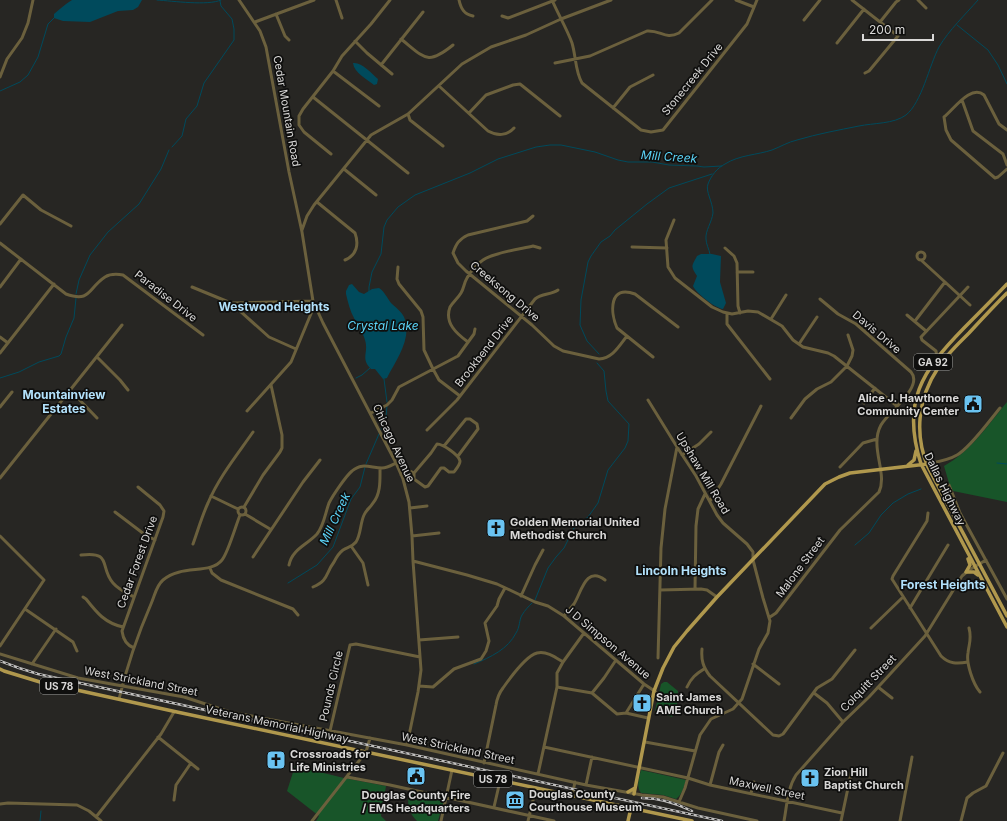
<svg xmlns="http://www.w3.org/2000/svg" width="1007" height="821" font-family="Inter,sans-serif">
<rect width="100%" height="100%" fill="#272623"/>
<path fill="#185529" d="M1007,402V502L953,491L949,483L944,466C971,451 988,425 1007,402Z
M664,682H667L678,691L677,707L672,717L655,711L661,684Z
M295,766L344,778L386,786L381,816L386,821H316L319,816L287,791Z
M641,770L686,780C684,787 682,795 676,799L663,795L641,793C636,787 639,778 641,770Z
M411,791L443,798L444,800L438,821H417C408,812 407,804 409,792Z"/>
<path fill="#004a5c" d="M72,0H142L138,7L133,10L118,11L90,22L63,21L54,18V14C60,9 65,4 72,0Z
M353,63C362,62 372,74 378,79L377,84L374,85C367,79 354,73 353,63Z
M712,254L721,256L720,282L726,303L723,309C715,308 696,293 693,286L697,276C690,266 692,266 697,256L701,254Z
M352,284L359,292L364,294L372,289L379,288C385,292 387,298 391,303C395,307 401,311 404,317C413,338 396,360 387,378L383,379L375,369H371C360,358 369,353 365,340C363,332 357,326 354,318C350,311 348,302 346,294V291L349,285Z"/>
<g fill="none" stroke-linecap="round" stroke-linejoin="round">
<path stroke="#004a5c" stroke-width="1" d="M157,0C173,1 208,6 221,0
M957,25L988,50L998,65L1007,84
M0,91L20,82L28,75L38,57L48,24L54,18
M172,147L182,136L186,119L197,106L204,83L234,40V29L232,19L221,6L220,1
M710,254C709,249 706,244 706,239C705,231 712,222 713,213C713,202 705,191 708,184C711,176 717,168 725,164C739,155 757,155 772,150C780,147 788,142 797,140C817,134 839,130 859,126C873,123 894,124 906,115C922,102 929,66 939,47C949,30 965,15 978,0
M369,292V287L372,272L381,254L384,227L387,220L398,207L415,195L470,173L498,159L536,147L550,145H561L595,152L618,160L628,162H652L669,165L697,166L704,167L722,166
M76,294L79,280L90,255L108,232L139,204L161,169L169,150
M599,354L587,341L580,325L581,300L588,262L591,256L601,242L610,236L615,230L647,204L669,188L712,174
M0,378L19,372L39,362L59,356L61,354L66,337L74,318L76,298
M356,378L362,375L370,368
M384,379L387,402
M381,430L386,418L387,405
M997,463L1007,464
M366,464L379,434
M855,545L869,533L881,515L893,503L908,494L921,489
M288,583L317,565L333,547L351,499L360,487L365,467
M535,600L548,568L556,557L564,548L574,528L588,517L598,503L608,470L625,448L628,441L629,424L608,401L606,391L604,371L597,363
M474,664C491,657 508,649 516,633C520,627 519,620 522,615C525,610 529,606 532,603
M40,821L41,811"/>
<path stroke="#6b603d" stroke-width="3" d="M239,0L260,31L266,47L289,172L302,232L313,301L323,323L396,463L403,479L409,502L412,536L413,561L421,670L418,692L407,745
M336,0L342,18
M459,0C461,9 464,14 473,16
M552,0C558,14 567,29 572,43C576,56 575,71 582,83L641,130L651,132L663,130L747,24L757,0
M736,0L754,7
M852,0L898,36L869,71L865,73
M918,0L926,8
M276,14L285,36L289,40
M502,16L508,18L555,0
M804,20L820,0
M255,22L314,0
M880,22L896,2L899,0
M401,39C425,58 427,66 453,45
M355,41L367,53L392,74
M837,43L864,9
M555,63L590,56L647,31C661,30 665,40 679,33L712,0
M381,65L423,12
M333,71L379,106
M0,77L7,59L22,38L28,23L33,0
M439,86L488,131C497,136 507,136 514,128
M313,97L408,173
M962,100L973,131L1003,154L1007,165
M613,108L630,87L653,75
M469,113L486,95L513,85L520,84L560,116
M408,114L410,120L443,146
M1007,130L999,124L984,95C971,84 954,109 944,117L946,130L951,140L995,178L998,177L1007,169
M331,154L304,132L299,125V116L303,109L333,71L342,56L371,24L390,0
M344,169L376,195
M317,202L355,233C359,244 357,255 345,260
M533,216L527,221L468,235C459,239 456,244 453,253L458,263L466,271L532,325L554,346L563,351L599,359C613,358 619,346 627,336
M674,220L666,240L668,267L675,278L712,307L723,312L732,314L748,311L758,312L782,326L793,340L803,347L828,353L834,356L897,406
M0,224L23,195L41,210L71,226
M302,230L307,216L314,205L371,135L408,114L462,64L491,47L526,35L561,19L611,0
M0,243L66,294C91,303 88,288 105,277C110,274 117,274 123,275L203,335
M632,247L667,248
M725,248L734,256L737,263L738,306L740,313
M917 256a4 4 0 1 1 8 0a4 4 0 1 1-8 0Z
M921,260L970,305
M398,267L397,279L399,284L421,311L423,317L424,350L433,369L439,380L460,396
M737,272H753
M0,287L21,259
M192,287L231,303L313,301
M231,303L269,337L296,349
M727,313V324L770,379
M907,315L926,331
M771,319L786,295
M915,321L945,282
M0,337L8,343
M468,342C457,334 444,323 450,307C453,302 458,298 461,293C464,288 464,283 467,278C470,272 477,264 483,260C492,253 520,249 533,246L540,248
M799,344L817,317
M0,353L54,284
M97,357L120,380L128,390
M653,357L617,328C610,312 609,284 635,294L678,327
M937,358L936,351L922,340L921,337L968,287
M70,390L97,418
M648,400L677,447L696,476L717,515L723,523L747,544L753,552V560L763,598L770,621L768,633L759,649L742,699L733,709L711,719L700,735L685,788L679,802
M864,403L875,388
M0,407L12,392
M247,411L291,362L315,304
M371,413L387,405L392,400L399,387L458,356L474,334L475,329
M791,418L805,399L817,389L831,382L847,366L852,356L853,350L848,335
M427,430L457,400L535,299C542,293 551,295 558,290
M444,446L466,419H470L477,424L478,429L458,456
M682,455L699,444L711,432
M927,464C937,462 949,460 957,455C970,448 990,420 1000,408
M840,467L863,443L877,439
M401,475L410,471L414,473V479L425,487L428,486L441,468H444L449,472H454C456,469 460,465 460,461C459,455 443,444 437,444L431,453L414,473
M0,478L122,325
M949,485L960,513L1007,599
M211,496L238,509
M710,501L721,484L761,406
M238 511a4 4 0 1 1 8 0a4 4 0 1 1-8 0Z
M244,507L263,475L280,452L282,448V435L271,385
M410,508L427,506
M115,512L144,534L155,540
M928,513L927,521L893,576L892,579L941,656C949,664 957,664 968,662
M245,514L270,529
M0,536L44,580L0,646
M412,536L439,533
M193,544C198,530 202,516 208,503C219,477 237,455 253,432
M351,546L363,563L368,585
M81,555C113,551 99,567 113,583C119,590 127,593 134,597
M253,557L303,482L320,460
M413,561L467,575L497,584L535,602L548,606L564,616L644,684L656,692
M289,565C292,549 307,545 317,534C324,525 325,514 329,503C333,495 346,476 352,471C362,462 371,468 382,468C387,468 392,465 396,463
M210,568L212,573L221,580L293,609L298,615
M313,587C329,580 325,574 334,562C336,558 339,553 343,550C348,547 352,547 356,542C361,534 360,524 364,515C366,510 370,508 373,503C381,494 380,479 380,468
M695,589L696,526L698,509L705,494
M660,590L701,589L707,590L717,597
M521,596L535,565L543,550
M83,597L86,599C97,613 105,623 123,627
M910,608L948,545
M25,609L73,642L77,651
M564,616C567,612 571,608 574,604C581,593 586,565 605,580
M770,617L776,613L840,530L879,492C888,473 869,447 881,425C888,412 924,387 911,372L856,324L838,314L820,299
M871,628L903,597
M969,628C972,639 969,643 968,653C966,663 973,684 980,692
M419,640L458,637
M134,648C126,645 123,639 122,631L163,517L164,511L160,505L138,487
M702,649C701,660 703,667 710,676L773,735L779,736L783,734L817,688L832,679L855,650
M0,654L78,678L184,697L230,712L407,745L586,785L642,795L663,797L698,808L757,821
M658,658L661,548L665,509L677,447
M32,664L56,629
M753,664L779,684
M419,686L433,687L454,669L481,659L486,651L489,641L485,623L497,606L499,599L505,588
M557,687L592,693L617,714L626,713L644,684
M687,687C691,678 696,674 704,669
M878,687L892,698
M592,693L604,678L616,660
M814,693L827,703L843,722
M119,699C127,666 138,634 151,604C155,595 156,586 163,580C182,564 210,575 222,560C228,553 236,525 240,515
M626,713L648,718
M330,731L350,645L356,644L420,657
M158,737L198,769
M645,742L695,751
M544,747L688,778L710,785L842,813
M484,763L496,705C497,699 499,693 503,688C510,678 526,656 537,653C547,651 555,657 563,662
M538,774L557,687V673L563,662L584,633
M347,777L390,785L554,821
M586,785L592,757
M710,785L719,752L723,745
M751,793L754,782
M572,796L575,782
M174,800L176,785L191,763
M0,804L8,803L77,805L89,811L101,821
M494,807L500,781
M96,817L161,734L174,712
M312,821L366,752L370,738
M441,821L452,770
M528,821L536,788
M784,821C787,806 787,789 796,775L843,722L869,697L925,636L962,576L969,570L986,560
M841,821L852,769
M900,821L912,757
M961,821L967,798L973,793L986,786L1003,753"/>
<path stroke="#b0984d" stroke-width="3.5" d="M1007,284C993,299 979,313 964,328C922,371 901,402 921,464L1007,627
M1007,293C994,306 981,320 969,333C958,344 946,355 938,368C918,398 914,434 928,467L1007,616
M908,465L914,460L916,451
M966,572L970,565L968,559
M966,572H974L978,575
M0,669L4,671L40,682L177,712L692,821
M628,792L635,788
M634,794L654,691L663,668L674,647L687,631L717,597L825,484L839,477L850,473L927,464
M628,821L631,808"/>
<defs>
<path id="rail" d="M0,661L19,668L38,674L722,821
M642,798C661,798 676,803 692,811"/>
</defs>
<use href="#rail" stroke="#c0bfbe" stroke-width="2.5"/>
<use href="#rail" stroke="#0f0f0e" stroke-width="1" stroke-dasharray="3" stroke-linecap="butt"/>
</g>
<defs>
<symbol id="civic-square" viewBox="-11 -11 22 22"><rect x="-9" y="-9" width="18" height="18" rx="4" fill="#6ac3f1" stroke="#0f0f0e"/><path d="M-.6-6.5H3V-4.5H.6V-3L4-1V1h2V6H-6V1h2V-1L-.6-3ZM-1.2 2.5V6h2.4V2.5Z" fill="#111"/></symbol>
<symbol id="church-square" viewBox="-11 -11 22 22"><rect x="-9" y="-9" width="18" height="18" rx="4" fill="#6ac3f1" stroke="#0f0f0e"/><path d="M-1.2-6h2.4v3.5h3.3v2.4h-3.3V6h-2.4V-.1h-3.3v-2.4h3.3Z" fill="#111"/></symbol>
<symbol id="museum-square" viewBox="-11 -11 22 22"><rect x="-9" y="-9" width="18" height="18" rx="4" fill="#6ac3f1" stroke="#0f0f0e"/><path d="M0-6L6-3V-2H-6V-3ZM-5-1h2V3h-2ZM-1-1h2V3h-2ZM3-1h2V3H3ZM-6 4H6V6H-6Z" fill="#111"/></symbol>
</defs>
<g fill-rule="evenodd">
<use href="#civic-square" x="962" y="393" width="22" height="22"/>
<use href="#church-square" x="485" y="517" width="22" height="22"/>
<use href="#church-square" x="631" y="692" width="22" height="22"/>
<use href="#church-square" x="265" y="749" width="22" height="22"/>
<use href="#civic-square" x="405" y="765" width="22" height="22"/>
<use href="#church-square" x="799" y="767" width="22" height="22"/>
<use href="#museum-square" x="504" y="789" width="22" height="22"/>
</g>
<g text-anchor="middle" stroke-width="3.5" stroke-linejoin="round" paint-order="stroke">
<g fill="#0f0f0e" stroke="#9c9c9b" stroke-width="1">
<rect x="914" y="354" width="38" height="16" rx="3"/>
<rect x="40" y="678" width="38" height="16" rx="3"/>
<rect x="474" y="771" width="38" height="16" rx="3"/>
</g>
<g font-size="10" font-weight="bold" fill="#d9d8d7">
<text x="933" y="366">GA 92</text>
<text x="59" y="690">US 78</text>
<text x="493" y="783">US 78</text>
</g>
<g font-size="11" fill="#d9d8d7" stroke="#0f0f0e">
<text transform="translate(692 79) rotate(-51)" y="4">Stonecreek Drive</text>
<text transform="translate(287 111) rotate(80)" y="4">Cedar Mountain Road</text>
<text transform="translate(505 291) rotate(40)" y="4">Creeksong Drive</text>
<text transform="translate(166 296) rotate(38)" y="4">Paradise Drive</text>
<text transform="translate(877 332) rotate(40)" y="4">Davis Drive</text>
<text transform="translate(484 351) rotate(-52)" y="4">Brookbend Drive</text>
<text transform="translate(394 443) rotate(65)" y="4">Chicago Avenue</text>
<text transform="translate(703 473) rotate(59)" y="4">Upshaw Mill Road</text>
<text transform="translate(945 489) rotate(64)" y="4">Dallas Highway</text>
<text transform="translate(137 562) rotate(-70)" y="4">Cedar Forest Drive</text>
<text transform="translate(800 567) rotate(-53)" y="4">Malone Street</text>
<text transform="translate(608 642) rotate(40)" y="4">J D Simpson Avenue</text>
<text transform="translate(141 681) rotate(11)" y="4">West Strickland Street</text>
<text transform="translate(868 683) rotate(-46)" y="4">Colquitt Street</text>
<text transform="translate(331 686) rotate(-77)" y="4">Pounds Circle</text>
<text transform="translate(277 724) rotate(12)" y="4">Veterans Memorial Highway</text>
<text transform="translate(458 748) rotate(12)" y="4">West Strickland Street</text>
<text transform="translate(767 788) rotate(12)" y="4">Maxwell Street</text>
</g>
<g font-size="11" font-weight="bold" fill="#d9d8d7" stroke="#0f0f0e" text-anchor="start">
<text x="959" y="402" text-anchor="end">Alice J. Hawthorne<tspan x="959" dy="13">Community Center</tspan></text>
<text x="510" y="526">Golden Memorial United<tspan x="510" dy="13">Methodist Church</tspan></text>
<text x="656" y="701">Saint James<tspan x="656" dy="13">AME Church</tspan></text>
<text x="290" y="758">Crossroads for<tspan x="290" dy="13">Life Ministries</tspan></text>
<text x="824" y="776">Zion Hill<tspan x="824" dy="13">Baptist Church</tspan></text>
<text x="529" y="798">Douglas County<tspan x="529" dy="13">Courthouse Museum</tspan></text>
<text x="416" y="799" text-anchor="middle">Douglas County Fire<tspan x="416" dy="13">/ EMS Headquarters</tspan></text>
</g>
<g font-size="12" font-style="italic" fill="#5bd3f7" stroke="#0f0f0e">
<text transform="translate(669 157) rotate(4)" y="4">Mill Creek</text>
<text x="383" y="330">Crystal Lake</text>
<text transform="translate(335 519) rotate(-65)" y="4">Mill Creek</text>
</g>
<g font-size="12" font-weight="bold" fill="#b2e1fb" stroke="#0f0f0e">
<text x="274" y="311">Westwood Heights</text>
<text x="64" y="399">Mountainview<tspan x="64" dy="14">Estates</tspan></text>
<text x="681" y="575">Lincoln Heights</text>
<text x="943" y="589">Forest Heights</text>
</g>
</g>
<path d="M863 34v6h70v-6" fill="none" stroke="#d9d8d7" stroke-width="2"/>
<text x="869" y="34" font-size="12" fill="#d9d8d7" stroke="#0f0f0e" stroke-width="3" paint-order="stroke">200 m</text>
</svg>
